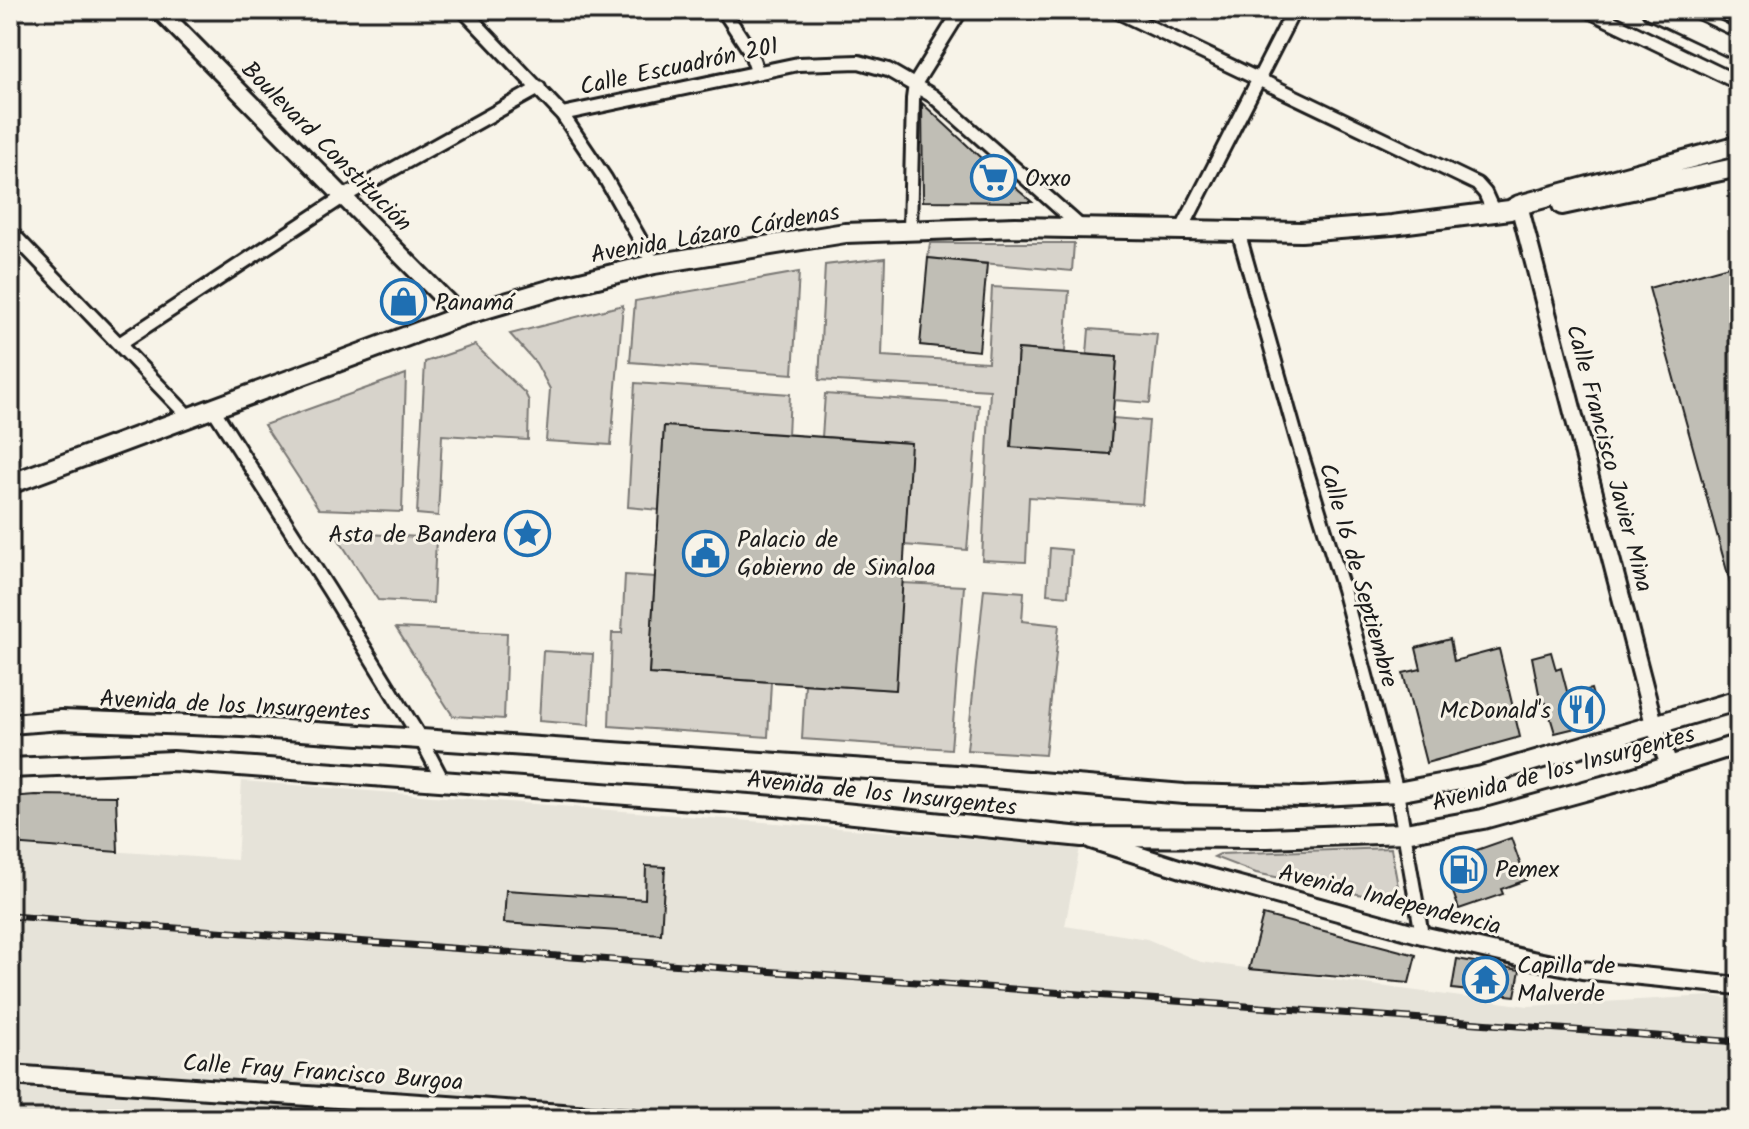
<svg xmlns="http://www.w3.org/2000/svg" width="1749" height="1129" font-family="Kalam,sans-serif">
<rect width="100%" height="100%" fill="#f7f3e8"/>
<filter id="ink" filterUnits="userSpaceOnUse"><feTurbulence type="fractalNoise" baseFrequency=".0125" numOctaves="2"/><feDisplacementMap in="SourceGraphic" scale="16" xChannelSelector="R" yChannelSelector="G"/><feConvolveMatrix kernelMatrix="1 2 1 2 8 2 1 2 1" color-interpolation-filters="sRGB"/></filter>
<g filter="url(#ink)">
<path fill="#e6e3d9" d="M242,781L1080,847L1065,926L1147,939L1201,962L1528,1006L1712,996L1739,1000V1119H10V844L237,860Z"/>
<path fill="#d7d3cb" stroke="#7a7874" stroke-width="2" d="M930,243H1074L1072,271L928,258Z
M885,258L882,356L988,362L992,287L1069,291L1065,352L1018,349L1011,447L1110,454L1113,418L1149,421L1142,504L1029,497L1026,562L982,560L990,390L819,380L825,265Z
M799,272L793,374L630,362L635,301Z
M623,305L611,445L546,441L550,389L536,363L510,334Z
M1089,329L1157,334L1150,403L1114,400L1117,357L1087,354Z
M475,345L525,393L529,401L528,440L442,435L438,516L417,514L425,362Z
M406,374L402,512L319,509L264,425Z
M635,383L790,394L788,435L664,426L659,510L628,507Z
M825,394L979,405L967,550L904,545L910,443L822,437Z
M334,532L436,538L433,603L378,600Z
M1050,548L1071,550L1068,596L1047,594Z
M625,575L655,577L649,674L771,682L768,737L609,726L612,633H622Z
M902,583L964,586L951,749L802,739L805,684L895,690Z
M984,589L1024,592L1022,621L1059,625L1045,755L967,750Z
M396,628L507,633L504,719L453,716Z
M543,651L593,654L589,725L539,721Z
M1391,848L1401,903L1256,873L1214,857L1220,854Z"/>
<path fill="#c0beb5" stroke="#1c1c1c" stroke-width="2" d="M922,103L983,160L1032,202L923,201Z
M928,258L987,264L979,351L920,345Z
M1739,263V599L1735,600L1649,288Z
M1018,349L1117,357L1110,454L1011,447Z
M664,426L911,443L896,690L649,674Z
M1450,639L1454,661L1499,649L1520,737L1426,763L1403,673L1421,669L1416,648Z
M1551,652L1556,670L1561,668L1568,695L1591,689L1600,722L1555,733L1546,703L1541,704L1532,657Z
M35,795L116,796L118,852L10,844V797Z
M1511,838L1526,880L1501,889L1503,894L1459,909L1453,892L1461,889L1451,859Z
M646,866L665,867L661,934L504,923L506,890L645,899Z
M1263,915L1416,955L1409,983L1249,969Z
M1457,959L1520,970L1515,996L1452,989Z"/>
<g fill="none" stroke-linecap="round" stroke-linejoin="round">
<defs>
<path id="minor" d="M463,10L562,114L605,178L654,264
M723,10L750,51L757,71
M1114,10L1477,184L1485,193L1494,213
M1587,10L1739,83
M1717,10L1739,21
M10,14L16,10
M562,114L798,64L859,62L888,70L933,96L1082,228
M1182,229L1294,10
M10,231L188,416
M910,231L913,99L915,84L961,10
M1238,231L1296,436L1343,589L1397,792L1422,935
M119,344L343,197L539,88
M212,407L329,590L422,741L442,779"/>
<path id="tertiary" d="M159,10L461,316
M1519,205L1654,724L1669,765
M1091,840L1188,871L1422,935L1527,959L1582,970L1739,986"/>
<path id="secondary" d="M1652,10L1739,51
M1562,205L1739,167
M10,484L461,316L556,288L654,264L845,233L1015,227L1301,232L1392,225L1510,210L1519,205L1739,145
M10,724L61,720L242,727L956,775L1184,794L1302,797L1397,792L1482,776L1739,700
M10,768L173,761L775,806L1082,837L1267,838L1405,833L1483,819L1628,779L1739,744
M10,1075L633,1119"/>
</defs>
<use href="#minor" stroke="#1c1c1c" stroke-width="18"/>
<use href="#tertiary" stroke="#1c1c1c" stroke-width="22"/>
<use href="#secondary" stroke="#1c1c1c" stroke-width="24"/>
<use href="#minor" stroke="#f7f3e8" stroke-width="12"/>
<use href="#tertiary" stroke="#f7f3e8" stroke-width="16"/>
<use href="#secondary" stroke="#f7f3e8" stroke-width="18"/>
<defs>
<path id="rail" d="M10,916L1739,1042"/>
</defs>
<use href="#rail" stroke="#1c1c1c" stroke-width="7"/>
<use href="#rail" stroke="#f7f3e8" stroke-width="4" stroke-dasharray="12" stroke-linecap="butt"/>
</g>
</g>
<defs>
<symbol id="supermarket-ring" viewBox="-11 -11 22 22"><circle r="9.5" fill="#f7f3e8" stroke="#1f6fb2" stroke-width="1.5"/><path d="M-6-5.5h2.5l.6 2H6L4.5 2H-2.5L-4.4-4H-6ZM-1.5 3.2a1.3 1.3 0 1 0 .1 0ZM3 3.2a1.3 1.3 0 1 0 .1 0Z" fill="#1f6fb2"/></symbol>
<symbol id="shop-ring" viewBox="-11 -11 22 22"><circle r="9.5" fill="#f7f3e8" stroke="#1f6fb2" stroke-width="1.5"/><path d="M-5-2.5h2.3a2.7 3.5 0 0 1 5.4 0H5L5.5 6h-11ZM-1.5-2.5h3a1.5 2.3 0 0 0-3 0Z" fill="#1f6fb2"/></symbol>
<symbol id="sight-ring" viewBox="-11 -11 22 22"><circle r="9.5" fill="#f7f3e8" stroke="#1f6fb2" stroke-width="1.5"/><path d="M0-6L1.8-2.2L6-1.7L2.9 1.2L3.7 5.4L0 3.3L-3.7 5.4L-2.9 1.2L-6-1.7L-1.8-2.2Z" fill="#1f6fb2"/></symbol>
<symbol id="civic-ring" viewBox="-11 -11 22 22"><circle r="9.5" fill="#f7f3e8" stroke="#1f6fb2" stroke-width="1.5"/><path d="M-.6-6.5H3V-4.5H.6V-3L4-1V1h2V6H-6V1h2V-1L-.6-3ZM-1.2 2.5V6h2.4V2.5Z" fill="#1f6fb2"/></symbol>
<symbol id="restaurant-ring" viewBox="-11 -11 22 22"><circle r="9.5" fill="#f7f3e8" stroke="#1f6fb2" stroke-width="1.5"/><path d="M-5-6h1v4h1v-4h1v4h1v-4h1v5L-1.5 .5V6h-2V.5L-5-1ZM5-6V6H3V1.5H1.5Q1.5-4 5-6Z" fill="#1f6fb2"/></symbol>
<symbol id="fuel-ring" viewBox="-11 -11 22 22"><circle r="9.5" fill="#f7f3e8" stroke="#1f6fb2" stroke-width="1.5"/><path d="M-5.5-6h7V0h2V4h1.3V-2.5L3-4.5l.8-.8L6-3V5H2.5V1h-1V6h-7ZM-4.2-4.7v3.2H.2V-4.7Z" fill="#1f6fb2"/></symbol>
<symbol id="temple-ring" viewBox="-11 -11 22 22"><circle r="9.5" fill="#f7f3e8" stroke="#1f6fb2" stroke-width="1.5"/><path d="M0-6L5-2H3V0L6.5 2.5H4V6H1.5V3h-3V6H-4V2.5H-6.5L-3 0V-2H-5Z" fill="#1f6fb2"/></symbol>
</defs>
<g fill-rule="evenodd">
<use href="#supermarket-ring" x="968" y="152" width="51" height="51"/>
<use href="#shop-ring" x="378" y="276" width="51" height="51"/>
<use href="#sight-ring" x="502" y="508" width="51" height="51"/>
<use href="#civic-ring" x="680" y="528" width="51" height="51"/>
<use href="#restaurant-ring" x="1556" y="684" width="51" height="51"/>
<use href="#fuel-ring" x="1438" y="844" width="51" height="51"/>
<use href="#temple-ring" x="1460" y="954" width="51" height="51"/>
</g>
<g text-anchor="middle" stroke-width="6" stroke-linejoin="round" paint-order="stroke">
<g font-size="24" fill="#1c1c1c" stroke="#f7f3e8">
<text transform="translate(679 66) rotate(-12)" y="8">Calle Escuadrón 201</text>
<text transform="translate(327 146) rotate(45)" y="8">Boulevard Constitución</text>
<text transform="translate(715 233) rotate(-10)" y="8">Avenida Lázaro Cárdenas</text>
<text transform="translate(1610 458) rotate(75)" y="8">Calle Francisco Javier Mina</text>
<text transform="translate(1359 575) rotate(74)" y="8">Calle 16 de Septiembre</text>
<text transform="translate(235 705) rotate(3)" y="8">Avenida de los Insurgentes</text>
<text transform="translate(1563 768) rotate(-15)" y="8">Avenida de los Insurgentes</text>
<text transform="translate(882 793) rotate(6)" y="8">Avenida de los Insurgentes</text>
<text transform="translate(1390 899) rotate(14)" y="8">Avenida Independencia</text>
<text transform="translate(323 1072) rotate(4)" y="8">Calle Fray Francisco Burgoa</text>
</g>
<g font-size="24" fill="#1c1c1c" stroke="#f7f3e8" text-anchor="start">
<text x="1025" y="186">Oxxo</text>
<text x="435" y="310">Panamá</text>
<text x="497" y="542" text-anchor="end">Asta de Bandera</text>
<text x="737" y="547">Palacio de<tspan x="737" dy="28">Gobierno de Sinaloa</tspan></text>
<text x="1551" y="718" text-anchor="end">McDonald's</text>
<text x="1495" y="877">Pemex</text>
<text x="1517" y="973">Capilla de<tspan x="1517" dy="28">Malverde</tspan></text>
</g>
</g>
<rect width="1749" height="1129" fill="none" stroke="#f7f3e8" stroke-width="40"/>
<rect x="20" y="20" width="1709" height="1089" fill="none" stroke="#1c1c1c" stroke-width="3" filter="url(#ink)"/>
</svg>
